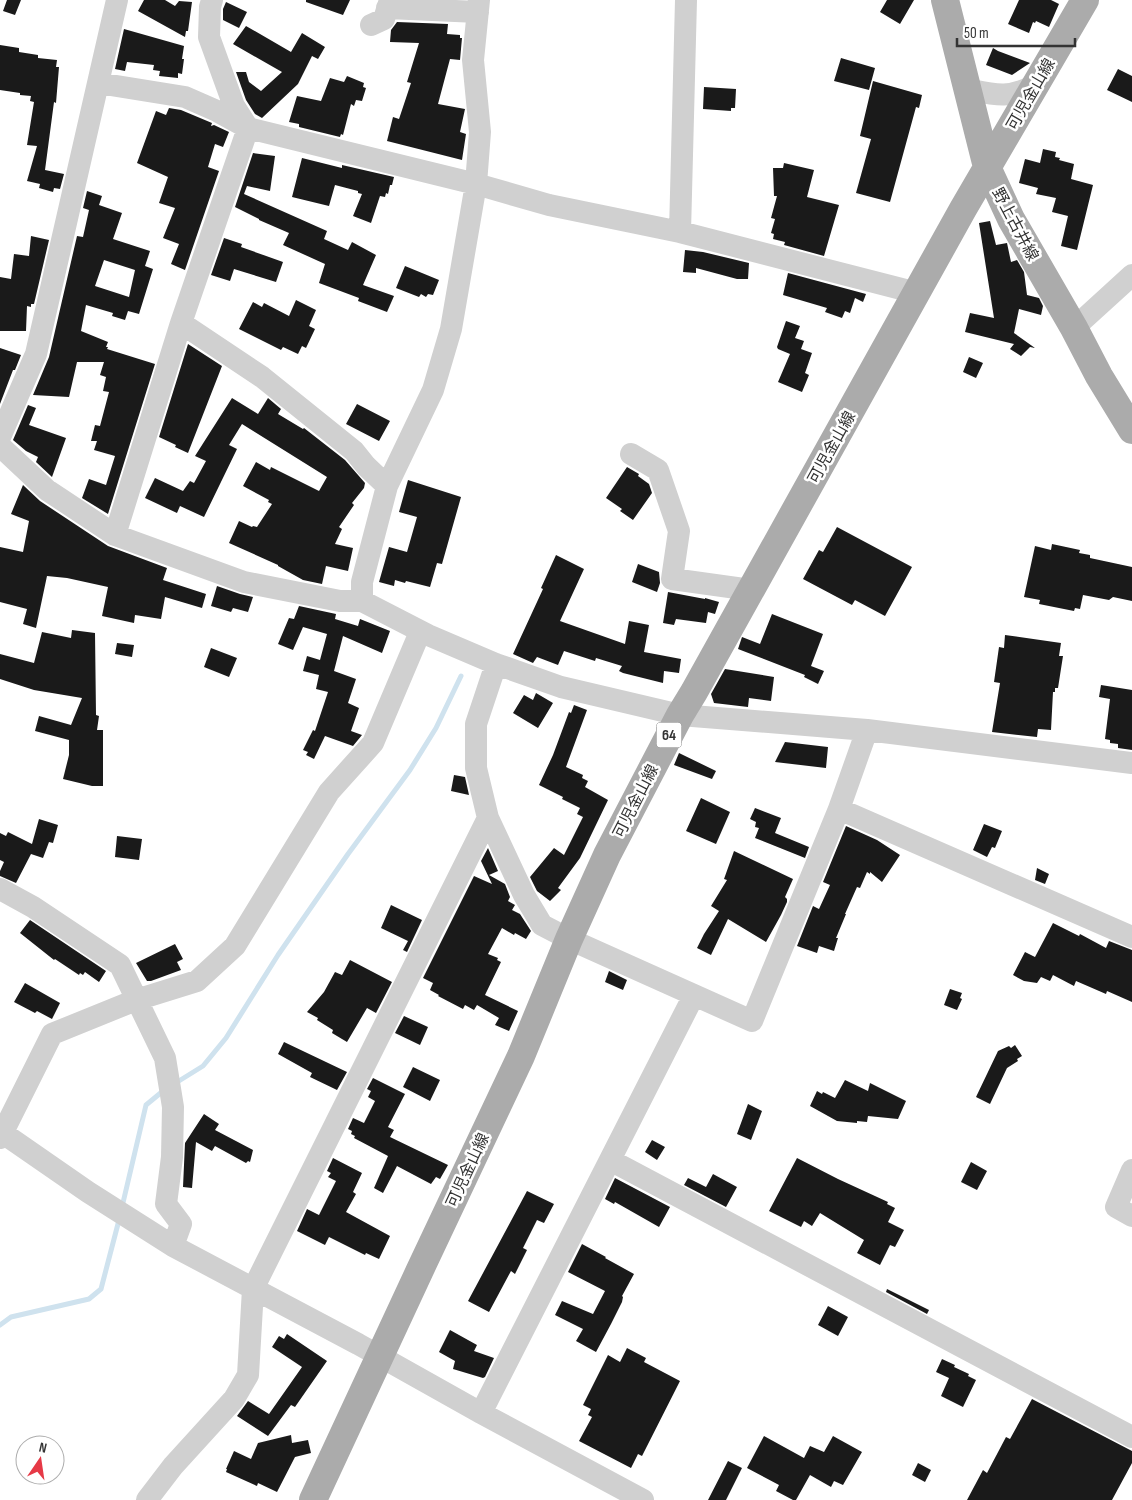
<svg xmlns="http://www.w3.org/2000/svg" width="1132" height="1500" font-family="'Sofia Sans Condensed','Noto Sans JP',sans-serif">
<rect width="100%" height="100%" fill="#fff"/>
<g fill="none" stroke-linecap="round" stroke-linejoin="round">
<path stroke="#cfe2ee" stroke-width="5" d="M174,1084L203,1066L226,1038L278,955L348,854L410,770L436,728L461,676
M122,1207L146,1105L163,1091
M0,1325L11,1317L89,1299L101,1289L119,1220"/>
</g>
<path fill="#1a1a1a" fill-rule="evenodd" d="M7,0H21L15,15L3,11Z
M144,0H165L175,6L179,1L192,2L188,31H186L185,37L138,11Z
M306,0H350L343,15L306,2Z
M887,0H914L900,24L880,12Z
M1019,0H1051L1059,4L1049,27L1036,21L1035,23L1033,22L1029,33L1008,24Z
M226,2L247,12L239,28L223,20V9Z
M397,22L448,24L447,34L460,35V38H462L460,60L450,59L438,104L465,109L460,132L466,134L462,160L387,141L393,117L399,119L411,83L407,82L419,43L390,42L391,30Z
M246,26L291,52L302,33L325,47L318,59L312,56L298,84L262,118L255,114L246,100L236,72H246L249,82L261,91L282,72L233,44Z
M124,29L184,46L182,59H184L182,74L178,73V78L159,76L160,71L153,70L154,65L127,62L125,71L115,69Z
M0,45L19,48V52L38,55V58L57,60L56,67H59L56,103L54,102L45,170L64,174L60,189L54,188L53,192L39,188L40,184L27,181L37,146L27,145L34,102L30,101L31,96L20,95V93L0,90Z
M993,48L998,51L1030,63L1012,75L986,65Z
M841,58L875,68L869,90L834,81Z
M1118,69L1132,76V102L1107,90Z
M347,76L364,83L363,87L366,88L362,101L356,100L354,106L351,104L343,135L341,134L340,137L299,127V124L289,122L297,96L321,101L330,78L344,82Z
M873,81L922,95L919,108L916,107L890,202L856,193L871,139L860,136Z
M704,87L736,89L735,108H731V111L703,109Z
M169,108L181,110L212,123L211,126L214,125L229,132L223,147L215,144L208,167L219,171L185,270L171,264L179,244L163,238L175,208L159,203L168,177L137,163L156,111L166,115Z
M1043,149L1056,152L1055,157L1060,158L1059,160L1074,164L1071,179L1093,185L1077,250L1061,246L1068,216L1052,212L1056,198L1036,194L1038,188L1019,183L1025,159L1040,163Z
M253,153L275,156L270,191L247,186L244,194L327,231L324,239L348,250L352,242L376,255L363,285L394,296L387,312L358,301L359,298L319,283L325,264L283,245L289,233L259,220V219L235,207Z
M302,158L342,168V165L394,177L392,185H390L388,194L386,193L385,197L380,196L371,223L353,216L362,194L358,193V191L335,185L329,206L292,197Z
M784,163L814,170L807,197L839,205L824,256L784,245L785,242L773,239L774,234L771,233L775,219L771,218L777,196H774L773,168H783Z
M87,191L102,196L99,205L122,213L113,239L150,251L145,266L153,269L139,314L128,311L125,320L112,316L113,313L86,305L81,331L108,342L106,347H108L107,349L155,364L108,514L82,498L89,479L106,485L115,456L94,450L97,441H91L95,425L100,426L109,392L103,391L106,377L100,375L104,362H77L69,397L33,395L49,357L77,236L83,237L89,210L83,208ZM104,260L135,270L129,297L95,286Z
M990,221L996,245L1007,243L1011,262L1017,260L1024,272L1027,295L1039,298L1043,306L1041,315L1019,309L1014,333L1035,348L1030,347L1021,356L1010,349L1014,344L965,332L970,313L994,318L979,223Z
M31,236L49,240L34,304H31V307L27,306L26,331H0V277L11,279L14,254L29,256Z
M224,238L242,244L241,247L283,262L276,282L234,269L230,281L211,275Z
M685,250L703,252L749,263L748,279H737L696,268V273L683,272Z
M405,266L439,280L433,295L428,294L426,297L421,294L419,297L396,288Z
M788,273L866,294L863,302L855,298L850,313L845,311L842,318L825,312L827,308L783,295Z
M296,300L316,310L309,326L315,329L306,348L302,346L298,354L283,347L281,350L239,329L253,302L262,307L264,303L289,316Z
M786,321L800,326L795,338L804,341L801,349L812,353L805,373L809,375L802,392L778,382L790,354L778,349L777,347Z
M188,344L222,366L188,453L175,447L176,445L159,437Z
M0,348L21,355L15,370H13L0,404Z
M969,357L983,363L976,378L963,372Z
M232,398L258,414L268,398L281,409L278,414L303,429L304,428L345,460L365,483L364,488L352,503L354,505L339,527L342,529L335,544L353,548L348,571L326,566L322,584L303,580L278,566V565L229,543L239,521L252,527L253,526L257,527L272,504L268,502L269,500L243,486L256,462L270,470L271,467L319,491L327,477L242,424L229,445L237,449L204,517L180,506L177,513L145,498L155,478L183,491L190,481L194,483L206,461L195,456Z
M357,404L390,421L379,441L346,424Z
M28,405L36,408L29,425L66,438L52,477L36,462L38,457L26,451L13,440Z
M627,467L639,474L638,476L649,484L652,493L633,520L620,511L622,509L606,498Z
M408,480L461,497L442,564L437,563L430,587L406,581L405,583L395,580L394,586L379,582L389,547L407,552L417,517L399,512Z
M23,485L40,501L108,546L167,568L163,580L206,594L202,608L165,597L161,619L135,615L134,623L102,616L108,587L67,578L47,576L36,628L23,624L27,609L0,602V547L23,552L29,521L11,514Z
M837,527L912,567L885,616L855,600L852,605L803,579L819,550L823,552Z
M1052,544L1080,550L1079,553L1090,555V558L1132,567V601L1113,597L1109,600L1083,595L1080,609L1075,608L1074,611L1039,604L1040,600L1024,597L1035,546L1051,550Z
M556,555L584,569L560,621L625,644L629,621L649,625L644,652L681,659L679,673L664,671L663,683L623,673L619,671L622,666L596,658L595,661L564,651L558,665L537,657L533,663L513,654L543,589L541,588Z
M638,564L659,572L660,583L657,592L632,582Z
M217,586L240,594L253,597L248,612L233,608L231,612L211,606Z
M668,592L705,599V598L719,602L715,614L708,612L706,623L676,619L674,625L663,623Z
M299,606L336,614L335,619L358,626L360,619L390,631L382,653L343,636L334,671L356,679L348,703L359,708L351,731L362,735L353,746L325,736L314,759L306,755L308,752L303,750L313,730L315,731L328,692L316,689L319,675L303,671L307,656L320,660L327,634L303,627L293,650L278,644L289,618L294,619Z
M772,614L823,634L811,666L824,671L818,684L804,677L805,675L738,649L742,637L760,644Z
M72,630L95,633L96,715L99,716L97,730H103V786H92L63,779L69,755V740L35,731L39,716L71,725L82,698L34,690L0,679V654L34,663L42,632L71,638Z
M1005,635L1061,643L1059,656H1063L1058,688H1055V692H1053L1051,730L1038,729L1037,737L992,732L1000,683L994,682L999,647L1004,648Z
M117,643L134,645L132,657L115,654Z
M211,648L237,658L229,677L204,667Z
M725,669L774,677L771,701L749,698L748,707L714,703L711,694Z
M1101,685L1132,690V750L1118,748V744L1110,743V740L1105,739L1110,699L1099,697Z
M536,693L553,703L538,728L513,713L524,695L533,700Z
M574,705L587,710L566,767L583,775L582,778L588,781L585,787L608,800L580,858L558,888L561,890L550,901L537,891L530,877L554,848L564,855L583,817L577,814L580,808L562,799L563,797L539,785L553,755L569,712L571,713Z
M785,742L828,747L826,768L775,762Z
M679,753L716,771L712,779L674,765Z
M454,775L465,777L469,795L451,791Z
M701,798L730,812L716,844L686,831Z
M755,808L781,818L775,833L809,847L805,858L755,838L759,828L755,827L756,822L750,819Z
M39,819L58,825L53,843L49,842L43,858L31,854L16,883L0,876V871L4,862L0,860V833L6,836L8,832L32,844Z
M984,824L1002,831L995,848L992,847L987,857L973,850Z
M846,826L877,840L900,855L882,882L870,872V874L867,872L860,888L857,887L845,914H846L836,938H838L834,951L819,946L817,953L797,946L813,906L819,909L830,885L823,882Z
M117,836L142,839L139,860L115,857Z
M488,848L498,871L489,875L505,884L510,897L508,901L515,905L512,910L520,914L531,931L526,939L515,933L514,935L502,928L488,954L498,958L497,960L501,962L485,995L518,1011L509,1031L495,1025L499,1018L477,1005L474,1010L465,1005L463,1009L438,996L439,995L430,990L433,983L423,978L474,876L492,884L481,861Z
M734,851L793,879L785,897L787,899V902L781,915L766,942L728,919L711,955L697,948L704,934L719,911L711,906L727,880L724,879Z
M1037,868L1049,874L1045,884L1035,880Z
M391,905L422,920L407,952L403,950L408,941L381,928Z
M30,920L106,971L99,982L85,972L83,975L80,973L79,975L55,959L54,960L20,933Z
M1053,923L1079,936L1080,934L1106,948L1109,941L1132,950V1002L1107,991L1106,994L1076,981L1074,986L1053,975L1050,981L1041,977L1037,983L1024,981L1013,975L1025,952L1035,957Z
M175,944L183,959L177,962L181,970L151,981H147L136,963Z
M350,960L392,982L376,1013L367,1008L347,1042L332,1033L333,1030L317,1020L318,1018L307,1012L324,992L335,972L342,975Z
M609,971L627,980L623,990L605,982Z
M25,983L60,1003L52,1019L37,1011L35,1013L14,1002Z
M950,989L962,993L960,998L962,999L957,1010L944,1005Z
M404,1016L428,1027L420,1045L395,1033Z
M284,1042L347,1072L337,1090L310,1077L312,1073L278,1054Z
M1015,1045L1022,1056L1017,1059L1018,1061L1007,1068L990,1104L976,1097L998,1051L1009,1046L1011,1048Z
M413,1067L440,1080L430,1101L403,1087Z
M373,1078L405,1094L388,1127L394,1130L390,1137L448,1165L440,1179L436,1177L431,1184L397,1166L383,1193L374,1188L388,1156L354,1138L355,1136L351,1134L352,1131L348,1129L353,1118L364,1123L375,1101L368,1097L371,1091L367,1089Z
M845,1080L868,1091L870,1083L906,1101L898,1119L868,1116L867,1122L857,1121V1123L837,1121L810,1106L817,1091L822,1094L823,1092L835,1098Z
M748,1104L762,1111L751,1140L737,1134Z
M204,1114L219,1124L215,1130L253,1150L250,1162L248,1161L246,1163L215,1146L212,1151L196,1142L192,1188L183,1187L185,1143Z
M652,1140L665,1147L657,1160L645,1152Z
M333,1158L362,1173L353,1192L356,1194L346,1212L390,1236L379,1259L366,1253L365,1255L329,1237L325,1245L297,1231L307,1209L319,1215L336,1181L328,1177L331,1173L327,1171Z
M797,1158L838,1179L888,1202L887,1204L895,1208L888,1222L904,1230L895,1247L890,1245L880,1265L857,1253L864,1240L820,1213L812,1226L804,1221L801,1227L769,1211Z
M971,1162L987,1171L977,1190L961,1182Z
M713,1174L737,1187L726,1207L684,1185L688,1178L706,1187Z
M615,1178L670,1207L659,1227L615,1202L614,1204L605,1199Z
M527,1191L554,1204L544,1223L537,1220L523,1248L527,1250L515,1274L511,1271L489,1312L468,1301Z
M582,1244L606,1257L605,1258L634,1274L622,1296L623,1297L622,1302L611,1324L596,1352L576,1341L583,1329L555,1315L562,1301L593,1314L605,1291L568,1272Z
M887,1289L929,1310L927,1314L886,1292Z
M828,1306L848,1317L838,1336L818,1325Z
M450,1330L477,1345L474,1351L494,1358L485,1377L483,1378L453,1369L455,1361L439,1352Z
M287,1334L327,1361L295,1407L291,1405L268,1436L237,1416L248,1401L269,1414L302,1367L272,1347L279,1336L284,1339Z
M627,1348L646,1358L644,1362L680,1381L642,1456L638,1454L631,1468L579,1441L592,1417L588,1415L591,1409L583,1405L608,1355L620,1362Z
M942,1359L955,1365L954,1367L969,1374L968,1376L976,1380L963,1407L941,1396L949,1378L936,1372Z
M1032,1399L1132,1451V1463L1112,1500H967L983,1470L987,1473L1006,1437L1010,1439Z
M291,1435L292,1443L308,1440L311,1453L295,1457L277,1492L258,1483L257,1486L226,1472L227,1469H226L234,1451L251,1459L258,1443Z
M764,1436L804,1458L810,1446L824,1452L833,1436L862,1452L843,1485L834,1481L831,1487L810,1475L796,1500H793L776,1491L779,1485L747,1468Z
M728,1461L742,1468L726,1500H708Z
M918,1463L931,1470L925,1482L912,1475Z"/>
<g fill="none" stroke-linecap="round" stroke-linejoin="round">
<path stroke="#d0d0d0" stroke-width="22" d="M387,8L478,12
M371,25L384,19L390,0
M98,83L185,97L217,111L248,128L476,184L549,205L680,232L917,293
M967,89C996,95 1008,99 1035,85
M680,232L686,0
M181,323L262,377L354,451L366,466L387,486
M1074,328L1132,275
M0,437L36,354L117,0
M0,446L47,490L115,535L244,582L340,601H362L428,635L496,664L561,687L680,715L867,730L1132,763
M631,454L658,470L679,531L672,579L751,590
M115,535L181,323L248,128L234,106L209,37L210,7L212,0
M362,601V582L387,486L433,390L451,329L476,184L480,132L473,60L479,0
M496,664L476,724V768L488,818L524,895L542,925L569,939L752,1021L839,809L867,730
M839,809L1132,937
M0,889L33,907L120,965L165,1058L173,1107L172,1157L166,1204L181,1224L173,1246
M0,1131L88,1192L173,1246L358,1344L481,1413L643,1500
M0,1138L52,1034L136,1000L197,981L235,946L329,792L373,743L420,632
M610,1160L1132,1437
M1132,1170L1116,1207L1132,1216
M481,1413L694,995
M147,1500L173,1466L234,1399L248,1375L253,1289L488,818"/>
<path stroke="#ababab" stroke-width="28" d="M945,0L987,167L1011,219L1074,328L1099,376L1132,430
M313,1500L419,1272L521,1056L569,939L607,855L680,715L694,692L963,209L1085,0"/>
</g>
<g text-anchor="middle" stroke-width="5" stroke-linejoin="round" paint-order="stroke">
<rect fill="#fff" stroke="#707070" stroke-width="1" x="656.5" y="722.5" width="25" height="25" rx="4"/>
<g font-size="15" font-weight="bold" fill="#333">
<text x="669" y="740">64</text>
</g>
<g font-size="16" fill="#333" stroke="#fff">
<text transform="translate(1030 94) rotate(-60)" y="6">可児金山線</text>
<text transform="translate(1016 224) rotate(62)" y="6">野上古井線</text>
<text transform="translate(831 447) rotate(-61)" y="6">可児金山線</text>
<text transform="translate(635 801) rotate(-63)" y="6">可児金山線</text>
<text transform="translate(467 1170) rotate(-65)" y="6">可児金山線</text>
</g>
</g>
<g transform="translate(40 1460) rotate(13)"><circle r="24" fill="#ffffff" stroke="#adadad"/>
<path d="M0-4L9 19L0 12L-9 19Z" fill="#e63946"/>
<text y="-8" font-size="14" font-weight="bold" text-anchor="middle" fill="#333333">N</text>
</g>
<path d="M957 38v8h118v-8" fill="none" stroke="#333333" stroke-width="2.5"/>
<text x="964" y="38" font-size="15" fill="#333333" stroke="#ffffff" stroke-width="4" paint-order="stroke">50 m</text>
</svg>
